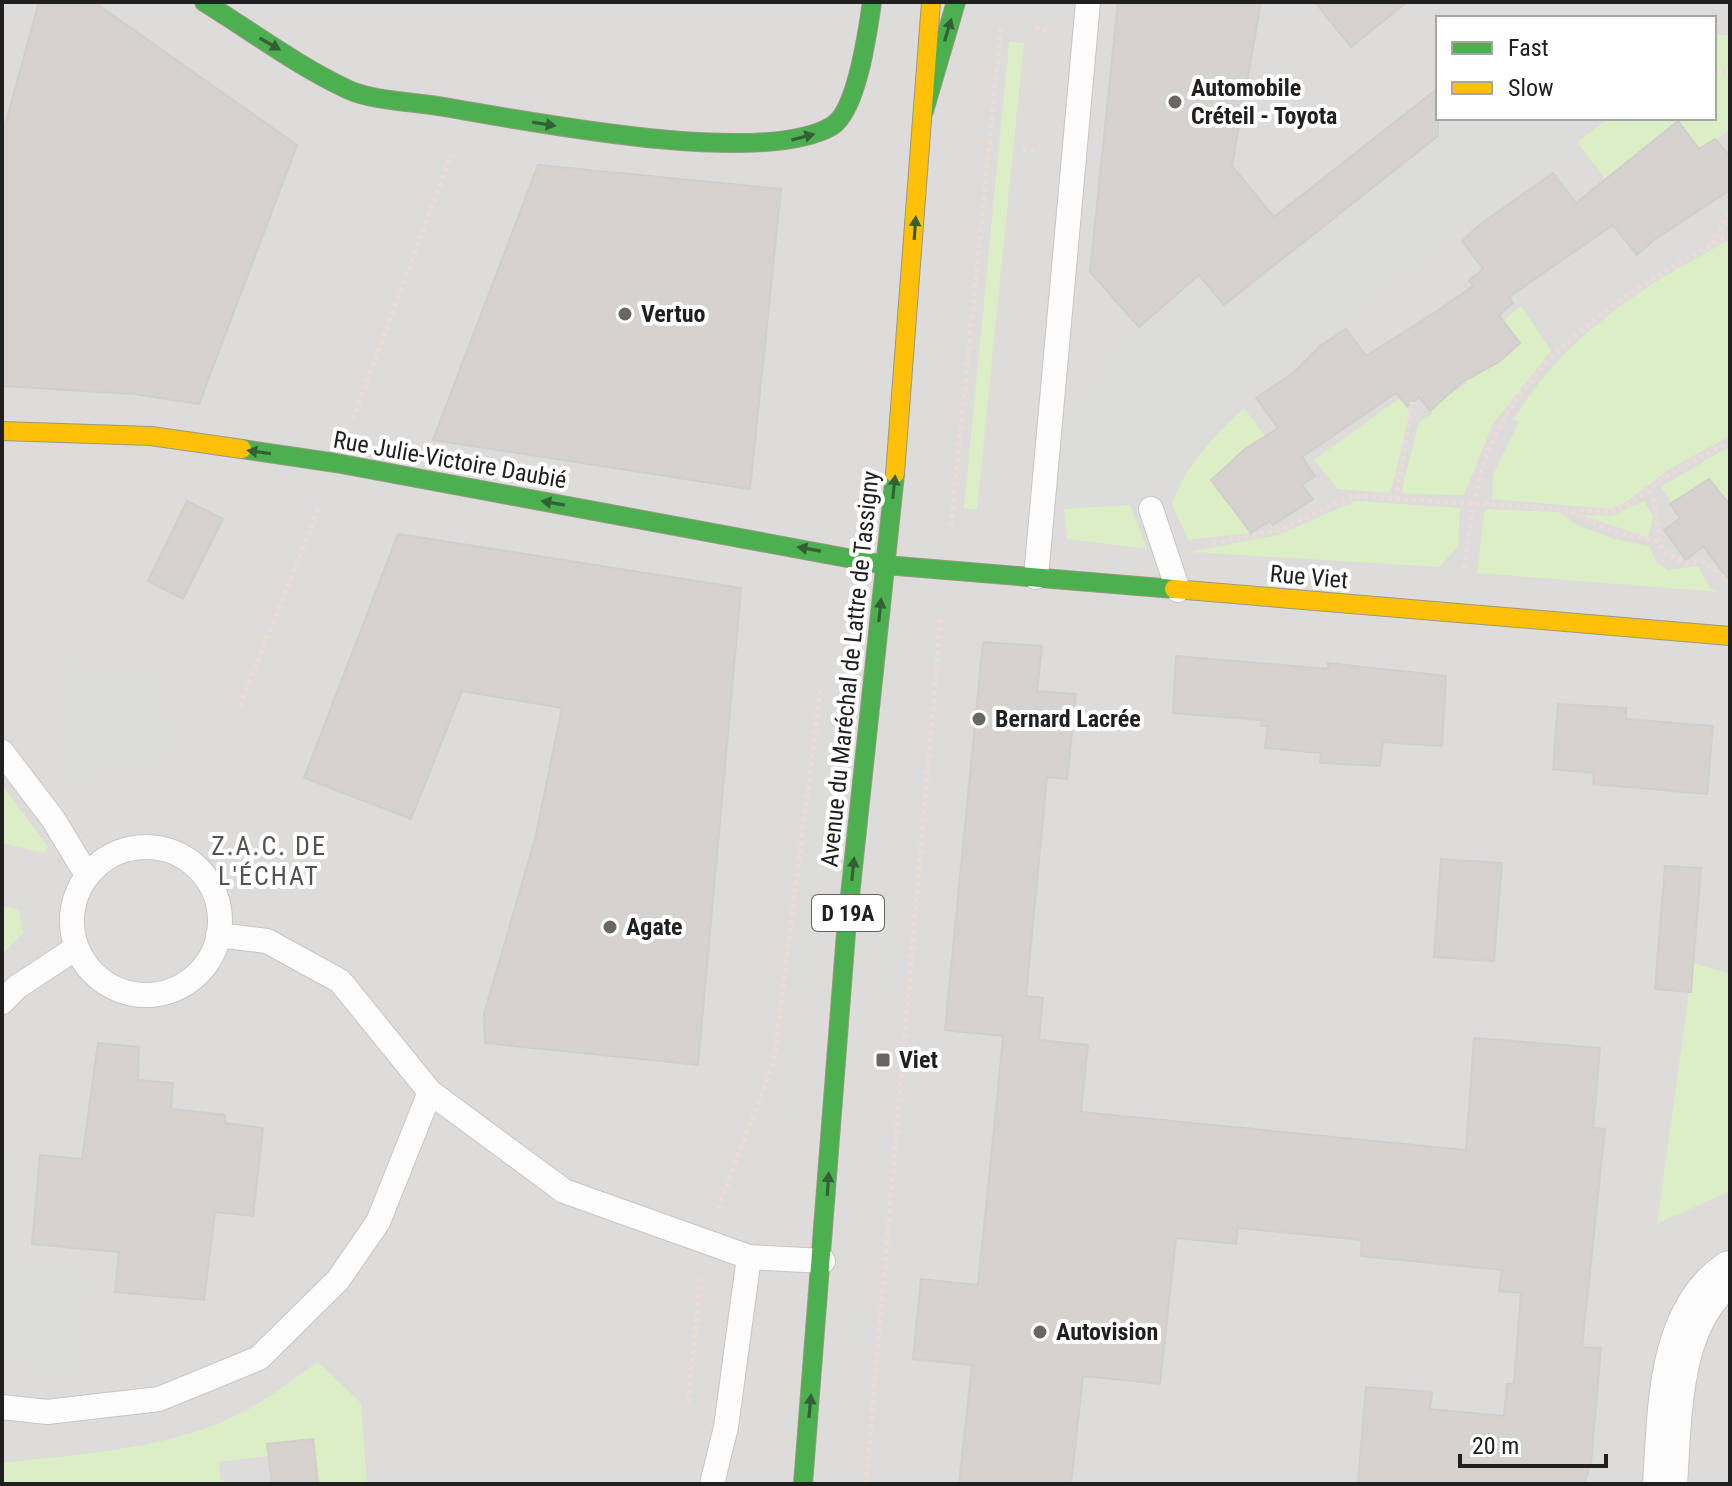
<svg xmlns="http://www.w3.org/2000/svg" width="1732" height="1486" font-family="'Roboto Condensed',sans-serif">
<rect width="100%" height="100%" fill="#eeece9"/>
<path fill="#dddcda" fill-rule="evenodd" d="M2,2H1730V1484H2ZM1438,18H1714V118H1438Z"/>
<path fill="#dcdcda" d="M1461,118H1609L1243,397L1178,472L1130,505L1064,509L1053,476L1056,436L1078,399L1139,328L1199,275L1224,305Z
M61,664L171,684L168,713L177,749L77,778L70,784L56,693Z
M819,709L837,710L800,1119L782,1117Z
M886,906L900,909L894,982L879,985Z
M2,1158L26,1162L15,1268L92,1278L86,1372L2,1357Z
M859,1238L875,1245L869,1331L851,1337Z"/>
<path fill="#dceec6" d="M1714,34L1730,36V129L1701,152L1678,122L1606,180L1577,142L1609,118H1714Z
M1009,42L1024,43L977,510L964,508Z
M1730,240V436L1671,468L1625,503L1610,509L1492,499L1493,475L1519,421L1513,420C1565,336 1644,284 1730,240Z
M1521,306L1551,351L1493,424L1464,495L1404,494L1402,489L1419,422L1432,414L1431,407L1467,383L1463,376L1483,371L1520,343L1503,321Z
M1400,398L1410,413L1392,487L1388,493L1338,489L1314,460Z
M1244,408L1265,436L1211,480L1251,533L1188,540L1172,504C1184,467 1216,434 1244,408Z
M1730,446V505L1709,479L1675,507L1661,487Z
M1356,501L1460,508L1458,547L1439,567L1189,552L1278,535Z
M1644,501L1653,516L1648,538L1582,515L1612,516Z
M1130,505L1147,549L1067,539L1064,509Z
M1487,509L1559,512L1577,525L1614,539L1649,546L1657,563L1668,570L1698,566L1710,588L1718,592L1477,573L1484,513Z
M2,785L48,847L44,853L2,843Z
M2,906L19,910L23,933L2,954Z
M1693,963L1730,974V1191L1657,1224Z
M318,1362L361,1403L367,1484H318L269,1456L219,1462L221,1484H2V1463C84,1453 172,1450 247,1410C272,1396 295,1378 318,1362Z"/>
<path fill="#d5d2d0" stroke="#d2ceca" stroke-width="2" d="M39,2H94L297,145L199,404L134,394L2,386V136Z
M1118,2H1261L1232,166L1274,217L1438,88V136L1224,305L1199,275L1139,327L1090,272Z
M1315,2H1407L1351,47Z
M1678,121L1699,149L1715,139L1730,156V190L1654,240L1637,255L1613,225L1509,297L1513,303L1499,315L1520,343L1499,362L1462,382L1430,411L1419,397L1407,406L1396,393L1302,457L1315,476L1302,485L1313,499L1273,525L1270,521L1251,533L1211,480L1245,449L1278,428L1256,398L1293,373L1321,345L1346,329L1366,356L1437,311L1473,286L1469,281L1483,269L1462,241L1478,226L1553,173L1576,203Z
M538,165L781,189L750,489L433,440Z
M1709,479L1730,505V582L1703,546L1686,560L1664,530L1680,518L1670,504Z
M187,501L223,519L183,599L148,581Z
M398,534L741,588L698,1065L485,1043L484,1014L535,839L562,708L462,691L411,819L304,778Z
M983,642L1042,646L1037,691L1076,694L1067,779L1047,777L1026,996L1043,998L1039,1040L1088,1045L1081,1112L1466,1150L1474,1038L1600,1048L1593,1128L1605,1129L1582,1347L1601,1348L1591,1462L1584,1484H1358L1366,1387L1432,1392L1430,1409L1504,1416L1507,1384H1514L1521,1293L1499,1291L1502,1270L1361,1256L1362,1240L1238,1228L1236,1244L1176,1238L1160,1384L1083,1376L1071,1484H959L972,1365L913,1359L921,1279L978,1285L998,1090L1003,1036L945,1030Z
M1176,656L1328,669V663L1446,676L1442,746L1383,742L1380,766L1320,763L1321,753L1265,748L1268,726H1261L1262,720L1173,713Z
M1558,704L1626,708V719L1713,726L1707,794L1593,784L1594,773L1553,769Z
M1441,859L1502,863L1494,961L1434,957Z
M1665,866L1701,868L1691,992L1655,989Z
M98,1043L139,1047L138,1080L173,1083L171,1109L225,1115V1123L263,1128L253,1216L215,1212L204,1300L115,1292L119,1252L32,1244L40,1155L82,1159Z
M313,1439L318,1484H272L267,1444Z"/>
<g fill="none" stroke-linecap="round" stroke-linejoin="round">
<defs>
<path id="lane" d="M1151,509L1178,590
M1036,577L1088,2
M2,752L53,819L87,875
M72 921a74 74 0 1 1 148 0a74 74 0 1 1-148 0Z
M218,935L267,941L340,981L430,1092L564,1191L749,1257L823,1261
M2,1002L17,987L76,948
M2,1407L47,1412L159,1399L259,1358L338,1280L378,1222L430,1092
M712,1484L726,1427L749,1257"/>
<path id="street" d="M1665,1484C1670,1416 1667,1317 1730,1273"/>
<path id="fast" d="M204,2C251,31 299,67 349,90C373,101 417,102 444,107C528,121 762,168 832,126C857,111 868,30 872,2
M924,111L956,2
M242,449L336,463L885,565L1174,589
M803,1484L846,933L895,474"/>
<path id="slow" d="M2,431L151,436L242,449
M895,474L931,2
M1174,589L1730,636"/>
</defs>
<use href="#lane" stroke="#c7c6c5" stroke-width="26"/>
<use href="#street" stroke="#c7c6c5" stroke-width="46"/>
<use href="#fast" stroke="#98997f" stroke-width="20"/>
<use href="#slow" stroke="#98997f" stroke-width="20"/>
<path stroke="#ecdbd9" stroke-width="5" stroke-dasharray="4 4" stroke-linecap="butt" d="M1035,28L1050,30
M1714,73L1730,71
M1023,149L1038,150
M1711,244L1730,213
M353,419L451,155
M1650,490C1659,512 1654,530 1663,551L1685,563L1702,561L1729,581L1728,588
M1396,499L1412,402
M1571,512L1613,531L1659,542
M951,526L1001,27
M1213,543L1280,530L1352,496L1609,512L1632,503L1671,473L1730,442
M1464,568C1469,534 1473,500 1483,466C1520,352 1633,289 1730,234
M240,706L319,507
M718,1209L774,1061L821,685
M688,1402L701,1277
M866,1484L941,616"/>
<use href="#lane" stroke="#fcfcfc" stroke-width="24"/>
<use href="#street" stroke="#fcfcfc" stroke-width="44"/>
<use href="#fast" stroke="#4caf50" stroke-width="18"/>
<use href="#slow" stroke="#ffc107" stroke-width="18"/>
</g>
<defs><path id="oneway-solid" d="M-6-.8H1V-3.2L6.5 0L1 3.2V.8H-6Z" transform="scale(2)"/></defs>
<g fill="#346036">
<use href="#oneway-solid" transform="translate(948 30) rotate(-73)"/>
<use href="#oneway-solid" transform="translate(270 44) rotate(30)"/>
<use href="#oneway-solid" transform="translate(544 124) rotate(9)"/>
<use href="#oneway-solid" transform="translate(803 137) rotate(-15)"/>
<use href="#oneway-solid" transform="translate(915 228) rotate(-86)"/>
<use href="#oneway-solid" transform="translate(259 452) rotate(-172)"/>
<use href="#oneway-solid" transform="translate(894 487) rotate(-84)"/>
<use href="#oneway-solid" transform="translate(553 503) rotate(-170)"/>
<use href="#oneway-solid" transform="translate(809 549) rotate(-170)"/>
<use href="#oneway-solid" transform="translate(880 610) rotate(-84)"/>
<use href="#oneway-solid" transform="translate(853 869) rotate(-84)"/>
<use href="#oneway-solid" transform="translate(828 1184) rotate(-86)"/>
<use href="#oneway-solid" transform="translate(810 1406) rotate(-85)"/>
</g>
<g fill="#686766" stroke="#fff" stroke-width="3">
<circle cx="1175" cy="102" r="8"/>
<circle cx="625" cy="314" r="8"/>
<circle cx="979" cy="719" r="8"/>
<circle cx="610" cy="927" r="8"/>
<rect x="875" y="1052" width="16" height="16" rx="4"/>
<circle cx="1040" cy="1332" r="8"/>
</g>
<g text-anchor="middle" stroke-width="8" stroke-linejoin="round" paint-order="stroke">
<rect fill="#fff" stroke="#636363" stroke-width="2" x="812" y="895" width="72" height="36" rx="6"/>
<g font-size="22" font-weight="bold" fill="#202020">
<text x="848" y="921">D 19A</text>
</g>
<g font-size="24" font-weight="bold" fill="#202020" stroke="#fff" text-anchor="start">
<text x="1191" y="96">Automobile<tspan x="1191" dy="28">Créteil - Toyota</tspan></text>
<text x="641" y="322">Vertuo</text>
<text x="995" y="727">Bernard Lacrée</text>
<text x="626" y="935">Agate</text>
<text x="899" y="1068">Viet</text>
<text x="1056" y="1340">Autovision</text>
</g>
<g font-size="24" fill="#202020" stroke="#fff">
<text transform="translate(450 460) rotate(10)" y="8">Rue Julie-Victoire Daubié</text>
<text transform="translate(1309 577) rotate(5)" y="8">Rue Viet</text>
<text transform="translate(850 669) rotate(-84)" y="8">Avenue du Maréchal de Lattre de Tassigny</text>
</g>
<g font-size="26" letter-spacing="2" fill="#535353" stroke="#fff">
<text x="269" y="855">Z.A.C. DE<tspan x="269" dy="30">L'ÉCHAT</tspan></text>
</g>
</g>
<rect width="1732" height="1486" fill="none" stroke="#202020" stroke-width="8"/>
<rect x="1436" y="16" width="280" height="104" fill="#ffffff" stroke="#a6a6a6" stroke-width="2"/>
<rect x="1452" y="42" width="40" height="12" fill="#4caf50" stroke="#a6a6a6" stroke-width="2"/>
<text x="1508" y="56" font-size="24" fill="#202020">Fast</text>
<rect x="1452" y="82" width="40" height="12" fill="#ffc107" stroke="#a6a6a6" stroke-width="2"/>
<text x="1508" y="96" font-size="24" fill="#202020">Slow</text>
<path d="M1460 1454v12h146v-12" fill="none" stroke="#202020" stroke-width="4"/>
<text x="1472" y="1454" font-size="24" fill="#202020" stroke="#ffffff" stroke-width="6" paint-order="stroke">20 m</text>
</svg>
